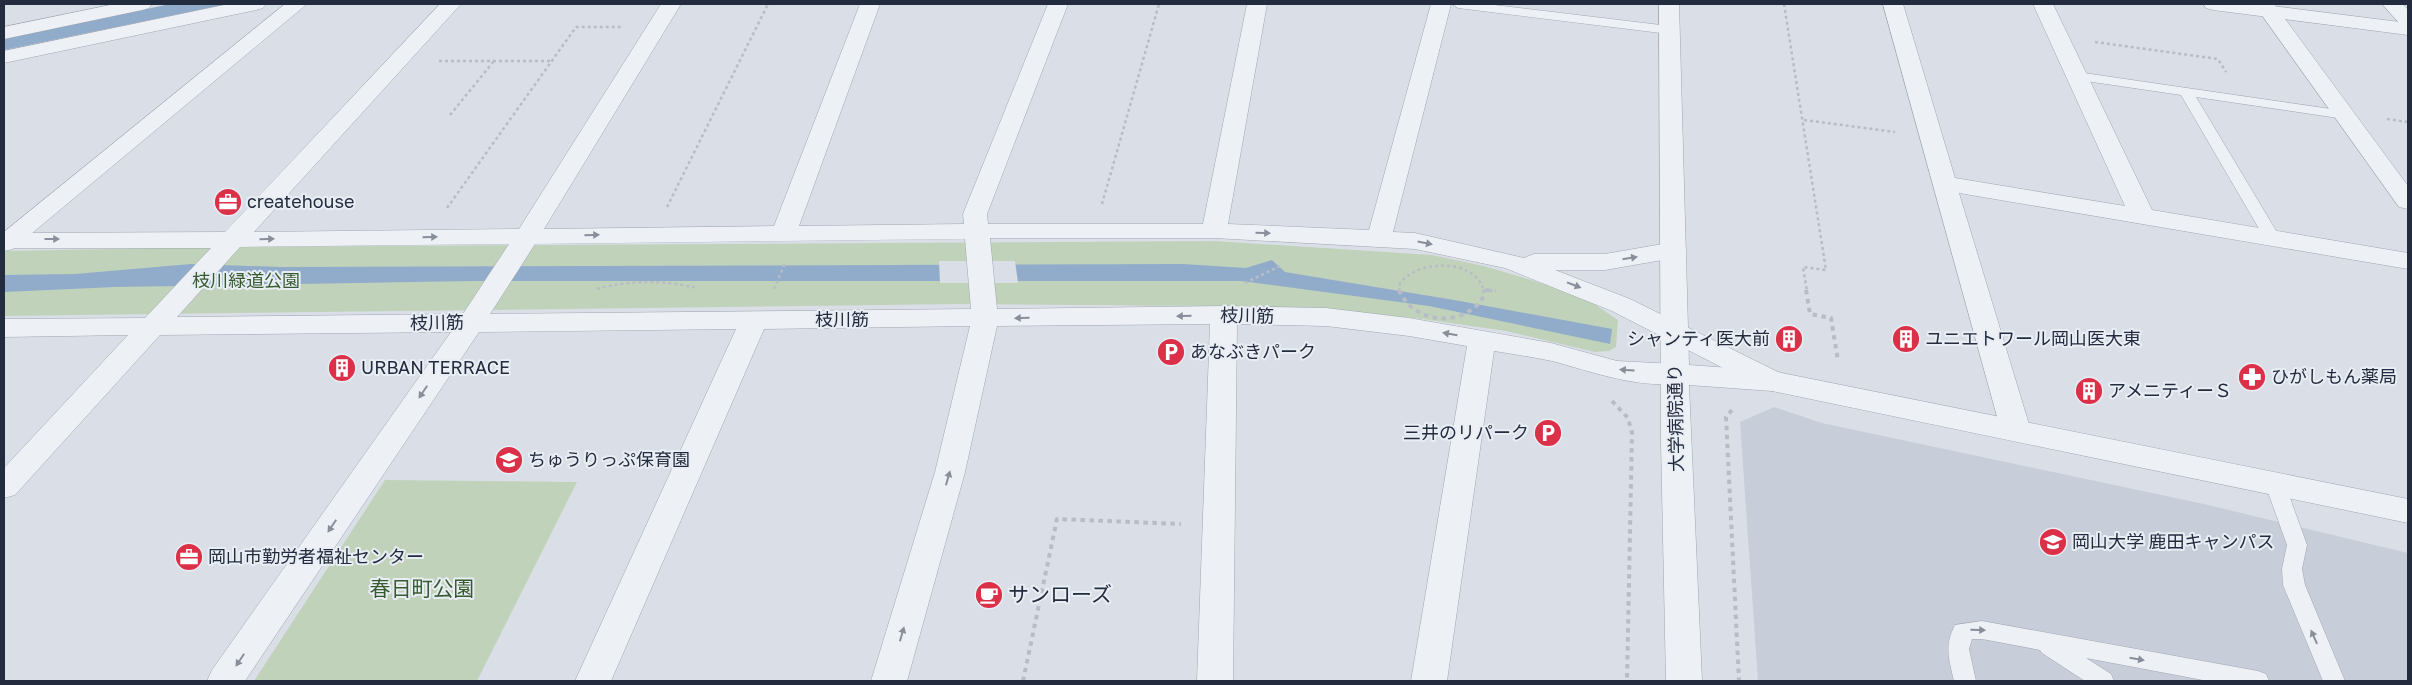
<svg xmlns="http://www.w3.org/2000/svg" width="2412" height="685" font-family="'Golos Text','Noto Sans JP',sans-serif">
<rect width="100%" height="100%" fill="#dadfe7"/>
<path fill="#c8ced9" d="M1774,407L1822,423L2204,504L2408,553V681H1758L1740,422Z"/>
<path fill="#c0d2ba" d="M1214,241L1432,255L1484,266L1581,295L1618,320L1616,347L1609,351L1595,352L1506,331L1415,318L1317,309L1205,306L960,304L4,316V251L221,247Z
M385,480L577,482L477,681H254Z"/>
<path fill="#91accb" d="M170,4H228L4,50V39Z
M1272,260L1285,272L1454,300L1612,329L1610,344L1429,306L1241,281H472L115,287L4,292V275L75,274L191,264L282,267L1183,264L1246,268Z"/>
<path fill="#dadfe7" d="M939,261H1015L1018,283H940Z"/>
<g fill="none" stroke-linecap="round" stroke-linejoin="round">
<defs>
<path id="service" d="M1452,4H1486L1669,26L1675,30L1669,34L1458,8Z
M2077,72L2345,111L2352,115L2345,119L2196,97L2281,239L2273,244L2265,239L2181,95L2072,79L2070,76L2072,73Z
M2275,477L2282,479L2285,484L2307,545L2302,569L2305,585L2345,681H2323L2283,585L2282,569L2287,545L2265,484L2268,479Z
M1982,621L2258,671L2266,674L2269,681H2208L2086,658L2111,674L2114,681H2085L2042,653L2040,650L1982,639H1972L1969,649L1976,681H1954C1949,659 1944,646 1955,625Z"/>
<path id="minor" d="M115,4H152L149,8L142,10L4,39V27Z
M229,4H266L263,8L256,10L4,63V51Z
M440,4H461L254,232L519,229L661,4H681L544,229L774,226L860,4H880L799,226L964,224L963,214L1048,4H1068L987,214L988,224H1203L1247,4H1267L1228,224L1369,230L1431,4H1451L1393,232L1415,233L1524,258L1534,254H1605L1674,242L1683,245L1687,250L1683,255L1674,258L1605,270H1555L1630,299L1782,374L1786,381L1782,388L1772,391L1762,388L1612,311L1505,268L1415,249L1214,238H990L997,309L1224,306L1326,308L1409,318L1551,343L1617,361L1675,364L1685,367L1689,374L1685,381C1646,392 1590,371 1552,361C1533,357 1513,354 1494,351L1447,681H1411L1467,346L1409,336L1326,326L1237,324L1233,681H1197L1210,324L997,326L965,472L907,681H871L935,472L970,326L764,329L611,681H575L736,329L479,332L245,681H207L212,670L451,332L160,335L15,495L4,498V468L128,335L4,337V319L145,318L211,248H4V233L225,232ZM965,239L971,309L490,314L535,244ZM509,244L463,314L177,317L240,247Z
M1883,4H1903L1955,178L2125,206L2033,4H2053L2152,210L2408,253V269L1959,193L2031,431L2026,438L2016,441L2006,438L2001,431Z
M2254,4H2274L2408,186V209L2399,207Z
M2382,4H2403L2408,10V27L2401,25Z"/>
<path id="tertiary" d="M285,4H307L13,249L4,251V232Z
M1659,4H1679L1689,365L1772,371L2408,499V523L1772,391L1689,385L1702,681H1666L1661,441Z
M2203,4H2257L2408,23V35L2213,10L2206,8Z"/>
</defs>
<use href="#service" stroke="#9fa6b1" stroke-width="1"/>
<use href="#minor" stroke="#9fa6b1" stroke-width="1"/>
<use href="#tertiary" stroke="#9fa6b1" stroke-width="1"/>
<path stroke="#b8bdc5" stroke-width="2.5" stroke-dasharray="3 3" stroke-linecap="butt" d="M1784,4L1826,270L1803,267L1807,291
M2095,42L2218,59L2226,72
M439,61H552
M450,115L494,61
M2387,119L2408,122
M1804,120L1895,132
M1102,204L1159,4
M667,207L768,4
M447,208L576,27H621
M1245,283L1282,265
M597,289C630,280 664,280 697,288
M774,289L785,263
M1484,290L1496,291
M1399,291L1400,283C1419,259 1475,258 1484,291"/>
<path stroke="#b8bdc5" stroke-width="4" stroke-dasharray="4.5 4.5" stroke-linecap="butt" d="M1399,290C1413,325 1467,329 1485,294L1483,290
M1486,290L1496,291
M1806,290L1810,314L1831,318L1838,361
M1612,401L1628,418L1632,433L1627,681
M1732,410L1726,417L1739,681
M1023,681L1057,519L1181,524"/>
<use href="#service" fill="#edf0f5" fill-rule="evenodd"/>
<use href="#minor" fill="#edf0f5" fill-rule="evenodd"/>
<use href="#tertiary" fill="#edf0f5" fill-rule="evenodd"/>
</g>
<defs><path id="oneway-solid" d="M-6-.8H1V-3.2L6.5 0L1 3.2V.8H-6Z" transform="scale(1.25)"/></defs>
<g fill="#888e9a">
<use href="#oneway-solid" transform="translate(1263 233) rotate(2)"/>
<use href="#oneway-solid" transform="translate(592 235) rotate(-1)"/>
<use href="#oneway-solid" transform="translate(430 237) rotate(-1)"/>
<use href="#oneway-solid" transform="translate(52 239)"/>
<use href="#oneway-solid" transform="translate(267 239) rotate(-1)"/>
<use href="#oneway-solid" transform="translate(1425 243) rotate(11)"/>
<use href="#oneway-solid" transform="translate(1630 258) rotate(-9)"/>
<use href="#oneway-solid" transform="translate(1574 285) rotate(21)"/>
<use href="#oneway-solid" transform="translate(1184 316) rotate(179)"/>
<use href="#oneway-solid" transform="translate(1022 318) rotate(179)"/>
<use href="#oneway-solid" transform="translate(1450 334) rotate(-170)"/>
<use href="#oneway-solid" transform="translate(1627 370) rotate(-176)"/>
<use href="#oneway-solid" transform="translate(423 392) rotate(124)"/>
<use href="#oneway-solid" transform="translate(948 478) rotate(-74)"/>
<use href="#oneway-solid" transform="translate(332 526) rotate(124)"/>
<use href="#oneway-solid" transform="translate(1978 630) rotate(1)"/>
<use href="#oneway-solid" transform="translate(902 634) rotate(-74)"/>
<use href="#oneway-solid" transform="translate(2314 637) rotate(-114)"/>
<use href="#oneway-solid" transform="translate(2137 659) rotate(10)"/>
<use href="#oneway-solid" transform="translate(240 660) rotate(124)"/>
</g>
<defs>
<symbol id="office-disc" viewBox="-11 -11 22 22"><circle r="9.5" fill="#db3047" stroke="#e9eef5"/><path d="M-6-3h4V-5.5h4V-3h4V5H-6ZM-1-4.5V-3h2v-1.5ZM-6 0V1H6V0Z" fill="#fff"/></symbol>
<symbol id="building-disc" viewBox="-11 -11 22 22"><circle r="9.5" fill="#db3047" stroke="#e9eef5"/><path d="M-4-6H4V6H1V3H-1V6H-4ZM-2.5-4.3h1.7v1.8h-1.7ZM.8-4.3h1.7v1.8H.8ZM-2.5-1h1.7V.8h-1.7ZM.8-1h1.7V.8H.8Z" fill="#fff"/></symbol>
<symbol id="parking-disc" viewBox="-11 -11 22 22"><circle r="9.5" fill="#db3047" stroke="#e9eef5"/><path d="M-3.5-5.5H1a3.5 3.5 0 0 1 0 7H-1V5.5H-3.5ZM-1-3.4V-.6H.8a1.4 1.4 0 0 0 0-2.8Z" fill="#fff"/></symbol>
<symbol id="pharmacy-disc" viewBox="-11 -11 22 22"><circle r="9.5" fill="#db3047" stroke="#e9eef5"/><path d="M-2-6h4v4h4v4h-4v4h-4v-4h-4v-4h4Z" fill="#fff"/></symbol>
<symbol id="school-disc" viewBox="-11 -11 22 22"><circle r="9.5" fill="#db3047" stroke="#e9eef5"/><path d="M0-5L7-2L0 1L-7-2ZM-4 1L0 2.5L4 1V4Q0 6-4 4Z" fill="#fff"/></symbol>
<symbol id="university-disc" viewBox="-11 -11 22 22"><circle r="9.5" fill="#db3047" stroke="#e9eef5"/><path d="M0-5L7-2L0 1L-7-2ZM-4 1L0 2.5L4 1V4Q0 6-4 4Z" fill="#fff"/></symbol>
<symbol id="cafe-disc" viewBox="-11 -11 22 22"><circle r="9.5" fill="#db3047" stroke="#e9eef5"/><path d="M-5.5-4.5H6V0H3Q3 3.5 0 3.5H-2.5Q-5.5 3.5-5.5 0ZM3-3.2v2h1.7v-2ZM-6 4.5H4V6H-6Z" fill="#fff"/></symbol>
</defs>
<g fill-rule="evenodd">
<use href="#office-disc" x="212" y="186" width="32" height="32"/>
<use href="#building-disc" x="1773" y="323" width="32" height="32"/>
<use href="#building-disc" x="1890" y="323" width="32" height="32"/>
<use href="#parking-disc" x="1155" y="336" width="32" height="32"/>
<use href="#building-disc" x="326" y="352" width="32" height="32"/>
<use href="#pharmacy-disc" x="2236" y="361" width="32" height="32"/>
<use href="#building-disc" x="2073" y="375" width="32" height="32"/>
<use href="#parking-disc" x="1532" y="417" width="32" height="32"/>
<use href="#school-disc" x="493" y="444" width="32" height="32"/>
<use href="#university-disc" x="2037" y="526" width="32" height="32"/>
<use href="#office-disc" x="173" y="541" width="32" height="32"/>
<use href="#cafe-disc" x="973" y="579" width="32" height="32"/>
</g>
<g text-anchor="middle" stroke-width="4" stroke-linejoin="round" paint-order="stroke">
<g font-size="18" fill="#232c3e" stroke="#e9eef5" text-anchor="start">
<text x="247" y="208">createhouse</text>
<text x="1770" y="345" text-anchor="end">シャンティ医大前</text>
<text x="1925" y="345">ユニエトワール岡山医大東</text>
<text x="1190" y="358">あなぶきパーク</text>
<text x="361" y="374">URBAN TERRACE</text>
<text x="2271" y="383">ひがしもん薬局</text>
<text x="2108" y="397">アメニティーＳ</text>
<text x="1529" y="439" text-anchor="end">三井のリパーク</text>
<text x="528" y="466">ちゅうりっぷ保育園</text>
<text x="2072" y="548">岡山大学 鹿田キャンパス</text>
<text x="208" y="563">岡山市勤労者福祉センター</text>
</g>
<g font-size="18" fill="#375b2f" stroke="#e9eef5">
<text x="246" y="287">枝川緑道公園</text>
</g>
<g font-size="18" fill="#232c3e" stroke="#e9eef5">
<text transform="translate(1247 316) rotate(1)" y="6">枝川筋</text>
<text x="842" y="326">枝川筋</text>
<text transform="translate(437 323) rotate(-1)" y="6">枝川筋</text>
<text transform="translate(1676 418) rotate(-91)" y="6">大学病院通り</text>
</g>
<g font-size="21" fill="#375b2f" stroke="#e9eef5">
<text x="422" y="596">春日町公園</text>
</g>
<g font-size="21" fill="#232c3e" stroke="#e9eef5" text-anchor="start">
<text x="1008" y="602">サンローズ</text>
</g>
</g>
<rect width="2412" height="685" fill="none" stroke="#232c3e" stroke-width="10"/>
</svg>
